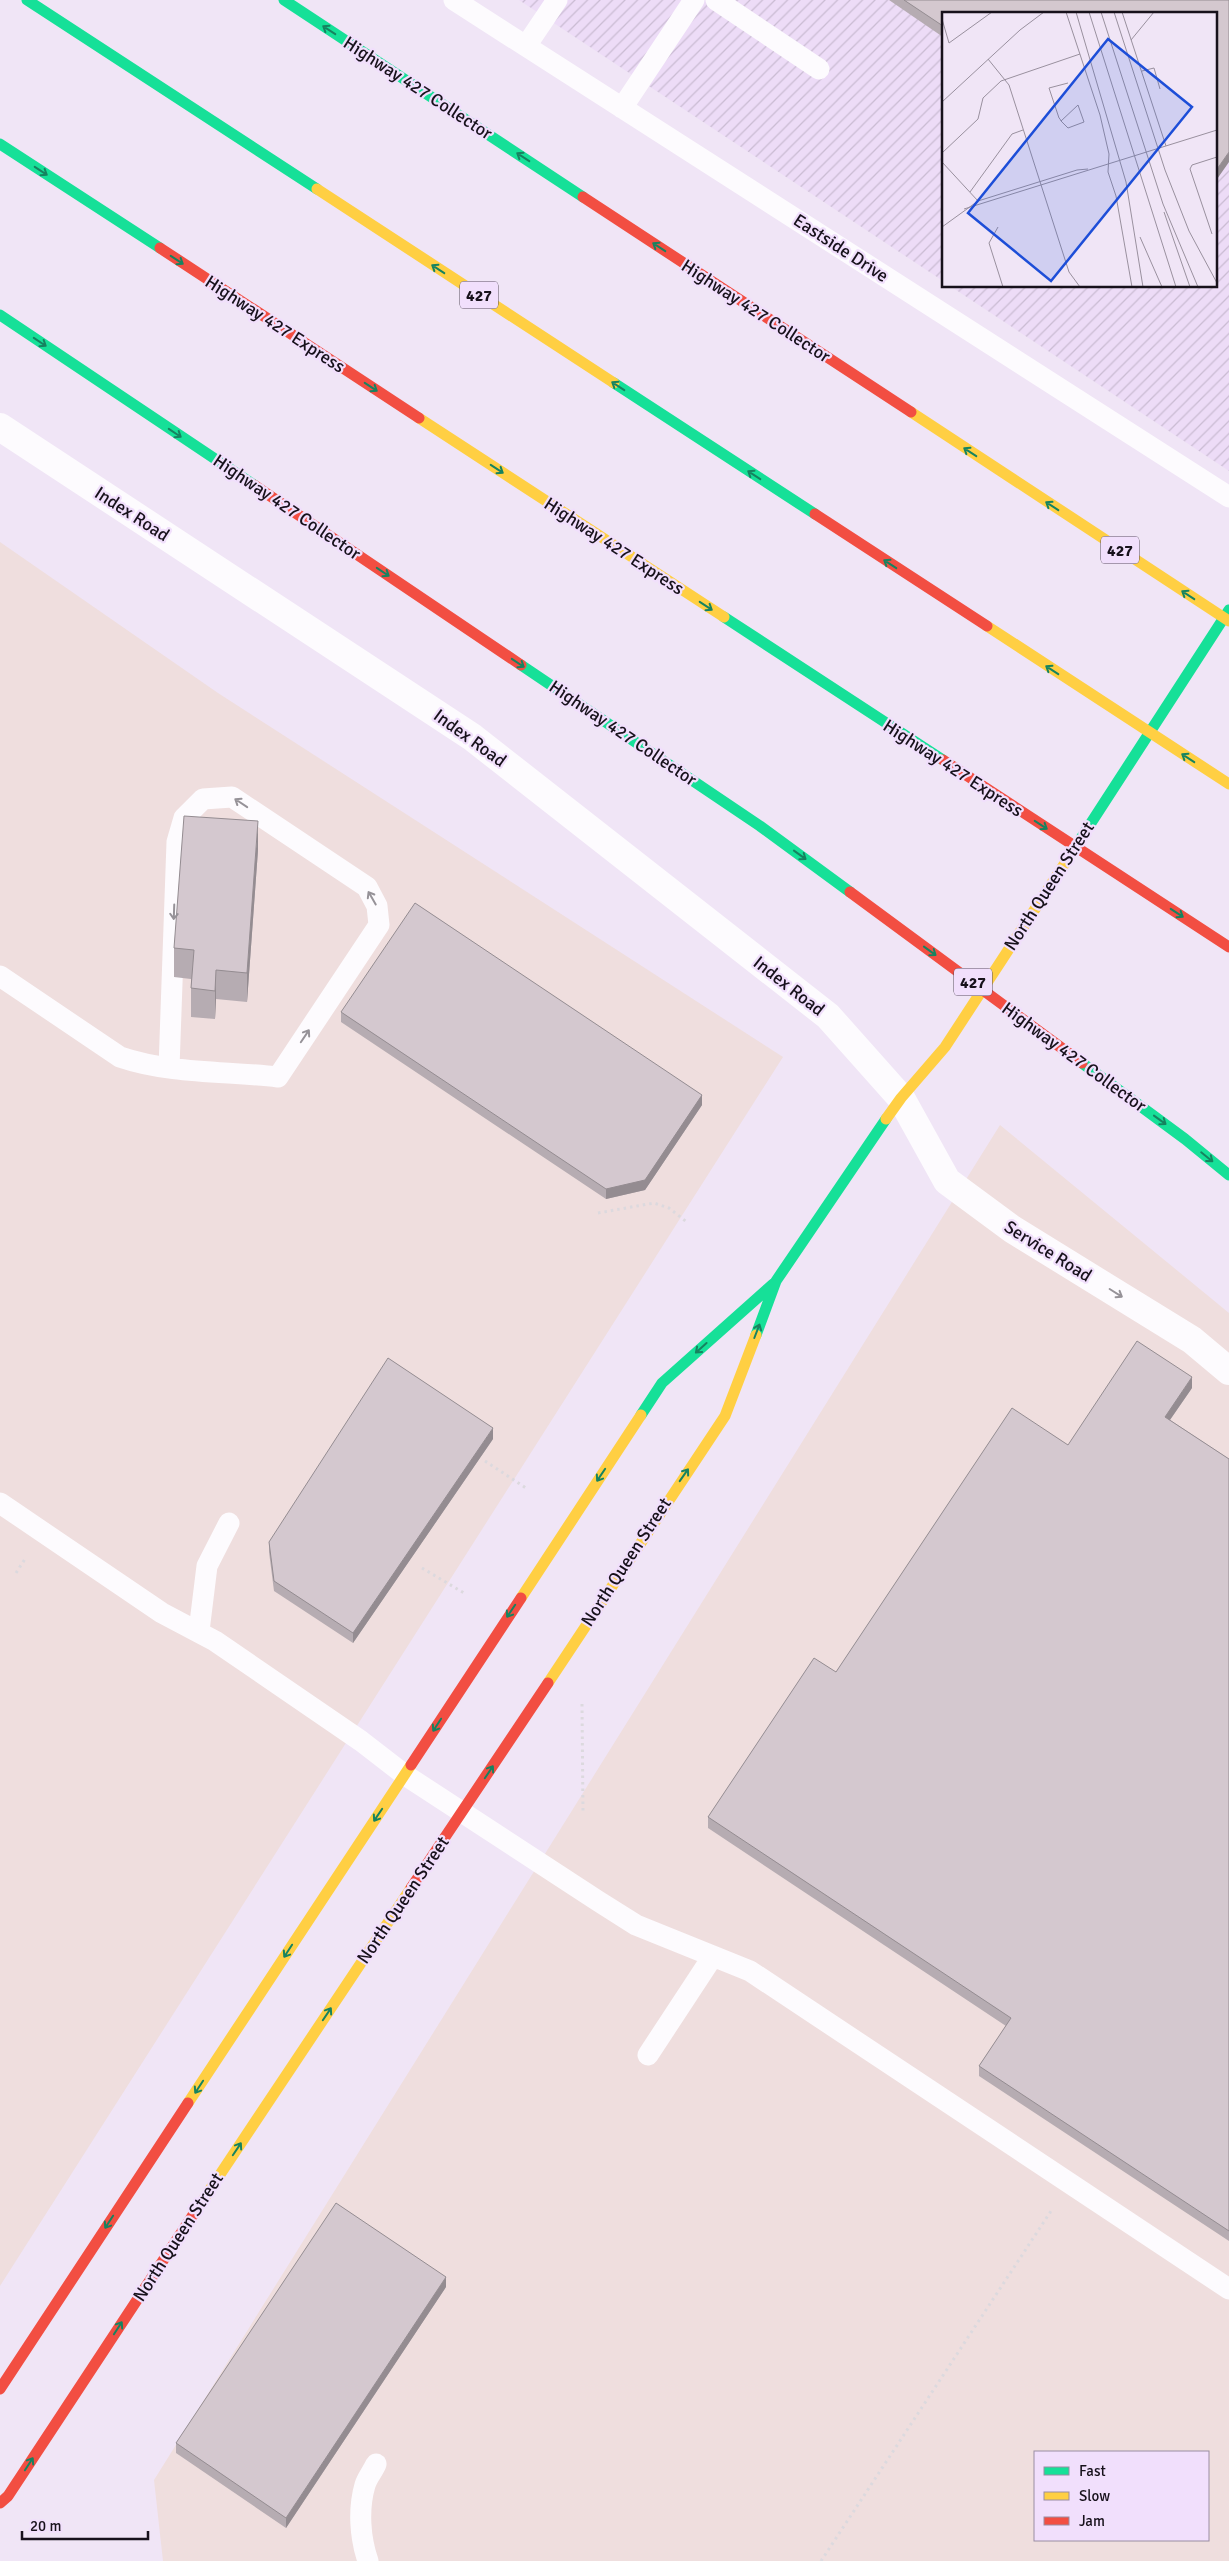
<svg xmlns="http://www.w3.org/2000/svg" width="1229" height="2561" font-family="Signika,sans-serif">
<defs>
<pattern id="industrial-furrows" width="10" height="10" patternUnits="userSpaceOnUse" patternTransform="scale(1.25)"><rect width="10" height="10" fill="#eddcf7"/><path d="M-1 1l2-2M0 10L10 0M9 11l2-2" fill="none" stroke="#cabcd3"/></pattern>
</defs>
<rect width="100%" height="100%" fill="#f0e5f6"/>
<path fill="#efdede" fill-rule="evenodd" d="M0,542L218,693L783,1057L0,2286Z
M1000,1125L1229,1313V2561H163L154,2480ZM1035,2452H1208V2540H1035Z"/>
<path fill="url(#industrial-furrows)" d="M519,0H1229V471L950,286H1215V14H943V281Z"/>
<g fill="none" stroke-linecap="round" stroke-linejoin="round">
<path stroke="#dcd9de" stroke-width="3" stroke-dasharray="2.5 4" stroke-linecap="butt" d="M598,1213L654,1203L669,1208L688,1223
M485,1461L526,1488
M422,1568L464,1593
M16,1573L25,1559
M582,1704L583,1814
M821,2561L1051,2211"/>
<path stroke="#fdfbfe" stroke-width="21" d="M454,0L1229,497
M716,0L819,69
M526,46L557,0
M622,108L694,0
M0,976L120,1057C170,1074 226,1071 278,1077L379,925L377,906L367,887L232,797L203,799L184,818L177,842L169,1068
M0,1503L162,1613L215,1641L361,1741L405,1775L598,1901L636,1925L750,1971L1229,2289
M199,1631L207,1566L229,1523
M648,2055L713,1956
M368,2561C360,2538 358,2509 365,2485C367,2478 373,2471 376,2464"/>
<path stroke="#fdfbfe" stroke-width="28" d="M0,427L472,737L828,1016L901,1098L947,1181L1012,1229L1192,1340L1229,1371"/>
<path stroke="#16e098" stroke-width="11" d="M27,0L317,189
M284,0L583,197
M0,144L160,248
M0,315L254,485
M614,383L815,514
M724,617L943,760
M521,665L760,826L850,892
M1067,860L1229,610
M1082,1063L1185,1139L1229,1175
M756,1335L776,1281L886,1119
M641,1415L662,1383L773,1284"/>
<path stroke="#ffcf43" stroke-width="11" d="M317,189L614,383
M911,412L1229,621
M419,418L724,617
M987,626L1229,784
M886,1119L901,1098L945,1047L1067,860
M521,1598L641,1415
M548,1683L725,1416L756,1335
M188,2103L411,1765
M193,2215L411,1888"/>
<path stroke="#f24e42" stroke-width="11" d="M583,197L911,412
M160,248L419,418
M254,485L521,665
M815,514L987,626
M943,760L1229,947
M850,892L1082,1063
M411,1765L521,1598
M411,1888L548,1683
M0,2389L188,2103
M0,2503L8,2496L193,2215"/>
</g>
<path fill="#b6acb2" d="M889,0H1229L943,14V37Z
M258,850L247,1002L216,999L215,1019L191,1017V979L174,977V948Z
M341,1012L702,1105L645,1190L606,1199L341,1022Z
M1192,1388L1170,1420L1229,1459V2241L979,2076V2066L1006,2026L708,1828V1817L1068,1445Z
M493,1439L353,1643L274,1591L269,1552V1542Z
M446,2287L286,2528L176,2453V2443Z"/>
<path fill="#948c91" d="M1229,152V162L1215,182V172Z
M258,821V850L247,1002V973Z
M216,970V999L215,1019V991Z
M702,1095V1105L645,1190L606,1199V1189Z
M1192,1377V1388L1165,1427V1417Z
M493,1428V1439L353,1643V1633Z
M446,2277V2287L286,2528V2518Z"/>
<path fill="#d4c8cf" stroke="#948c91" d="M904,0H1229V152L1215,172V14H943V26Z
M184,816L258,821L247,973L216,970L215,991L191,988L194,950L174,948Z
M415,903L702,1095L645,1180L606,1189L341,1012Z
M1137,1341L1192,1377L1165,1417L1229,1459V2231L979,2066L1011,2018L708,1817L814,1658L836,1672L1012,1408L1068,1445Z
M388,1358L493,1428L353,1633L274,1581L269,1542Z
M336,2203L446,2277L286,2518L176,2443Z"/>
<defs><path id="oneway-shaft" d="M-6 0H5M1.5-3L5.5 0L1.5 3" fill="none" stroke-width="1.6" stroke-linecap="round" stroke-linejoin="round" transform="scale(1.25)"/></defs>
<g stroke="#168360">
<use href="#oneway-shaft" transform="translate(329 30) rotate(-147)"/>
<use href="#oneway-shaft" transform="translate(523 157) rotate(-147)"/>
<use href="#oneway-shaft" transform="translate(41 171) rotate(33)"/>
<use href="#oneway-shaft" transform="translate(659 247) rotate(-147)"/>
<use href="#oneway-shaft" transform="translate(177 260) rotate(33)"/>
<use href="#oneway-shaft" transform="translate(438 269) rotate(-147)"/>
<use href="#oneway-shaft" transform="translate(40 342) rotate(34)"/>
<use href="#oneway-shaft" transform="translate(618 386) rotate(-147)"/>
<use href="#oneway-shaft" transform="translate(371 387) rotate(33)"/>
<use href="#oneway-shaft" transform="translate(175 433) rotate(34)"/>
<use href="#oneway-shaft" transform="translate(970 452) rotate(-147)"/>
<use href="#oneway-shaft" transform="translate(497 469) rotate(33)"/>
<use href="#oneway-shaft" transform="translate(754 475) rotate(-147)"/>
<use href="#oneway-shaft" transform="translate(1052 506) rotate(-147)"/>
<use href="#oneway-shaft" transform="translate(890 564) rotate(-147)"/>
<use href="#oneway-shaft" transform="translate(383 572) rotate(34)"/>
<use href="#oneway-shaft" transform="translate(1188 595) rotate(-147)"/>
<use href="#oneway-shaft" transform="translate(706 606) rotate(33)"/>
<use href="#oneway-shaft" transform="translate(518 663) rotate(34)"/>
<use href="#oneway-shaft" transform="translate(1052 670) rotate(-147)"/>
<use href="#oneway-shaft" transform="translate(1188 758) rotate(-147)"/>
<use href="#oneway-shaft" transform="translate(1041 825) rotate(33)"/>
<use href="#oneway-shaft" transform="translate(800 855) rotate(36)"/>
<use href="#oneway-shaft" transform="translate(1177 913) rotate(33)"/>
<use href="#oneway-shaft" transform="translate(930 951) rotate(36)"/>
<use href="#oneway-shaft" transform="translate(1160 1120) rotate(36)"/>
<use href="#oneway-shaft" transform="translate(1207 1157) rotate(39)"/>
<use href="#oneway-shaft" transform="translate(757 1331) rotate(-69)"/>
<use href="#oneway-shaft" transform="translate(701 1348) rotate(138)"/>
<use href="#oneway-shaft" transform="translate(601 1475) rotate(124)"/>
<use href="#oneway-shaft" transform="translate(684 1475) rotate(-55)"/>
<use href="#oneway-shaft" transform="translate(511 1611) rotate(124)"/>
<use href="#oneway-shaft" transform="translate(437 1725) rotate(123)"/>
<use href="#oneway-shaft" transform="translate(489 1772) rotate(-56)"/>
<use href="#oneway-shaft" transform="translate(378 1815) rotate(124)"/>
<use href="#oneway-shaft" transform="translate(288 1951) rotate(123)"/>
<use href="#oneway-shaft" transform="translate(327 2014) rotate(-56)"/>
<use href="#oneway-shaft" transform="translate(199 2087) rotate(123)"/>
<use href="#oneway-shaft" transform="translate(237 2149) rotate(-56)"/>
<use href="#oneway-shaft" transform="translate(109 2222) rotate(123)"/>
<use href="#oneway-shaft" transform="translate(118 2328) rotate(-57)"/>
<use href="#oneway-shaft" transform="translate(29 2464) rotate(-57)"/>
</g>
<g stroke="#969298">
<use href="#oneway-shaft" transform="translate(241 803) rotate(-146)"/>
<use href="#oneway-shaft" transform="translate(372 898) rotate(-120)"/>
<use href="#oneway-shaft" transform="translate(174 912) rotate(92)"/>
<use href="#oneway-shaft" transform="translate(305 1036) rotate(-56)"/>
<use href="#oneway-shaft" transform="translate(1116 1293) rotate(32)"/>
</g>
<g text-anchor="middle" stroke-width="4.5" stroke-linejoin="round" paint-order="stroke">
<g fill="#f1dffc" stroke="#584f5e" stroke-width="1">
<rect x="460" y="281.5" width="38" height="27" rx="4"/>
<rect x="1101" y="536.5" width="38" height="27" rx="4"/>
<rect x="954" y="968.5" width="38" height="27" rx="4"/>
</g>
<g font-size="16" font-weight="bold" fill="#17111b">
<text x="479" y="301">427</text>
<text x="1120" y="556">427</text>
<text x="973" y="988">427</text>
</g>
<g font-size="18" fill="#17111b" stroke="#f1dffc">
<text transform="translate(418 88) rotate(33)" y="6">Highway 427 Collector</text>
<text transform="translate(841 248) rotate(33)" y="6">Eastside Drive</text>
<text transform="translate(756 311) rotate(33)" y="6">Highway 427 Collector</text>
<text transform="translate(275 324) rotate(33)" y="6">Highway 427 Express</text>
<text transform="translate(287 507) rotate(34)" y="6">Highway 427 Collector</text>
<text transform="translate(132 514) rotate(33)" y="6">Index Road</text>
<text transform="translate(614 546) rotate(33)" y="6">Highway 427 Express</text>
<text transform="translate(623 733) rotate(34)" y="6">Highway 427 Collector</text>
<text transform="translate(470 738) rotate(36)" y="6">Index Road</text>
<text transform="translate(953 768) rotate(33)" y="6">Highway 427 Express</text>
<text transform="translate(1049 886) rotate(-57)" y="6">North Queen Street</text>
<text transform="translate(789 986) rotate(38)" y="6">Index Road</text>
<text transform="translate(1074 1057) rotate(36)" y="6">Highway 427 Collector</text>
<text transform="translate(1048 1251) rotate(32)" y="6">Service Road</text>
<text transform="translate(626 1562) rotate(-57)" y="6">North Queen Street</text>
<text transform="translate(403 1900) rotate(-56)" y="6">North Queen Street</text>
<text transform="translate(178 2237) rotate(-57)" y="6">North Queen Street</text>
</g>
</g>
<g transform="translate(942 12)">
<rect width="275" height="275" fill="#f0e5f6"/>
<path fill="none" stroke="#99909e" stroke-width="1" d="M124,0L158,103L167,142L166,160L174,184L190,275M134,0L184,170L201,275M147,0L234,275M159,0L221,192L256,275M172,0L223,158L247,219L275,271M180,0L224,134M0,7L7,31L50,0M189,28L212,0M46,47L67,73L127,260L138,275M200,59L212,56L218,77M0,90L78,18L102,0M119,109L136,93L142,110L126,116L119,109L118,107L117,106L107,76L126,71M0,141L36,107L41,86L59,69L138,42M0,150L36,189M28,180L70,122L81,118M22,197L275,118M222,200L248,275M0,215L36,189L135,158L146,157M56,215L47,231L61,275M270,222L248,157L250,153L275,145M198,225L220,275"/>
<path fill="#1d4ed8" fill-opacity="0.15" stroke="#1d4ed8" stroke-width="2.5" d="M166,27L250,95L109,269L26,201Z"/>
<rect width="275" height="275" fill="none" stroke="#17111b" stroke-width="2.5"/>
</g>
<rect x="1034" y="2451" width="175" height="90" fill="#f1dffc" stroke="#9a8da2"/>
<rect x="1044" y="2467" width="25" height="8" fill="#16e098" stroke="#9a8da2"/>
<text x="1079" y="2476" font-size="15" fill="#17111b">Fast</text>
<rect x="1044" y="2492" width="25" height="8" fill="#ffcf43" stroke="#9a8da2"/>
<text x="1079" y="2501" font-size="15" fill="#17111b">Slow</text>
<rect x="1044" y="2517" width="25" height="8" fill="#f24e42" stroke="#9a8da2"/>
<text x="1079" y="2526" font-size="15" fill="#17111b">Jam</text>
<path d="M22 2531v8h126v-8" fill="none" stroke="#17111b" stroke-width="2.5"/>
<text x="30" y="2531" font-size="15" fill="#17111b" stroke="#f1dffc" stroke-width="4" paint-order="stroke">20 m</text>
</svg>
